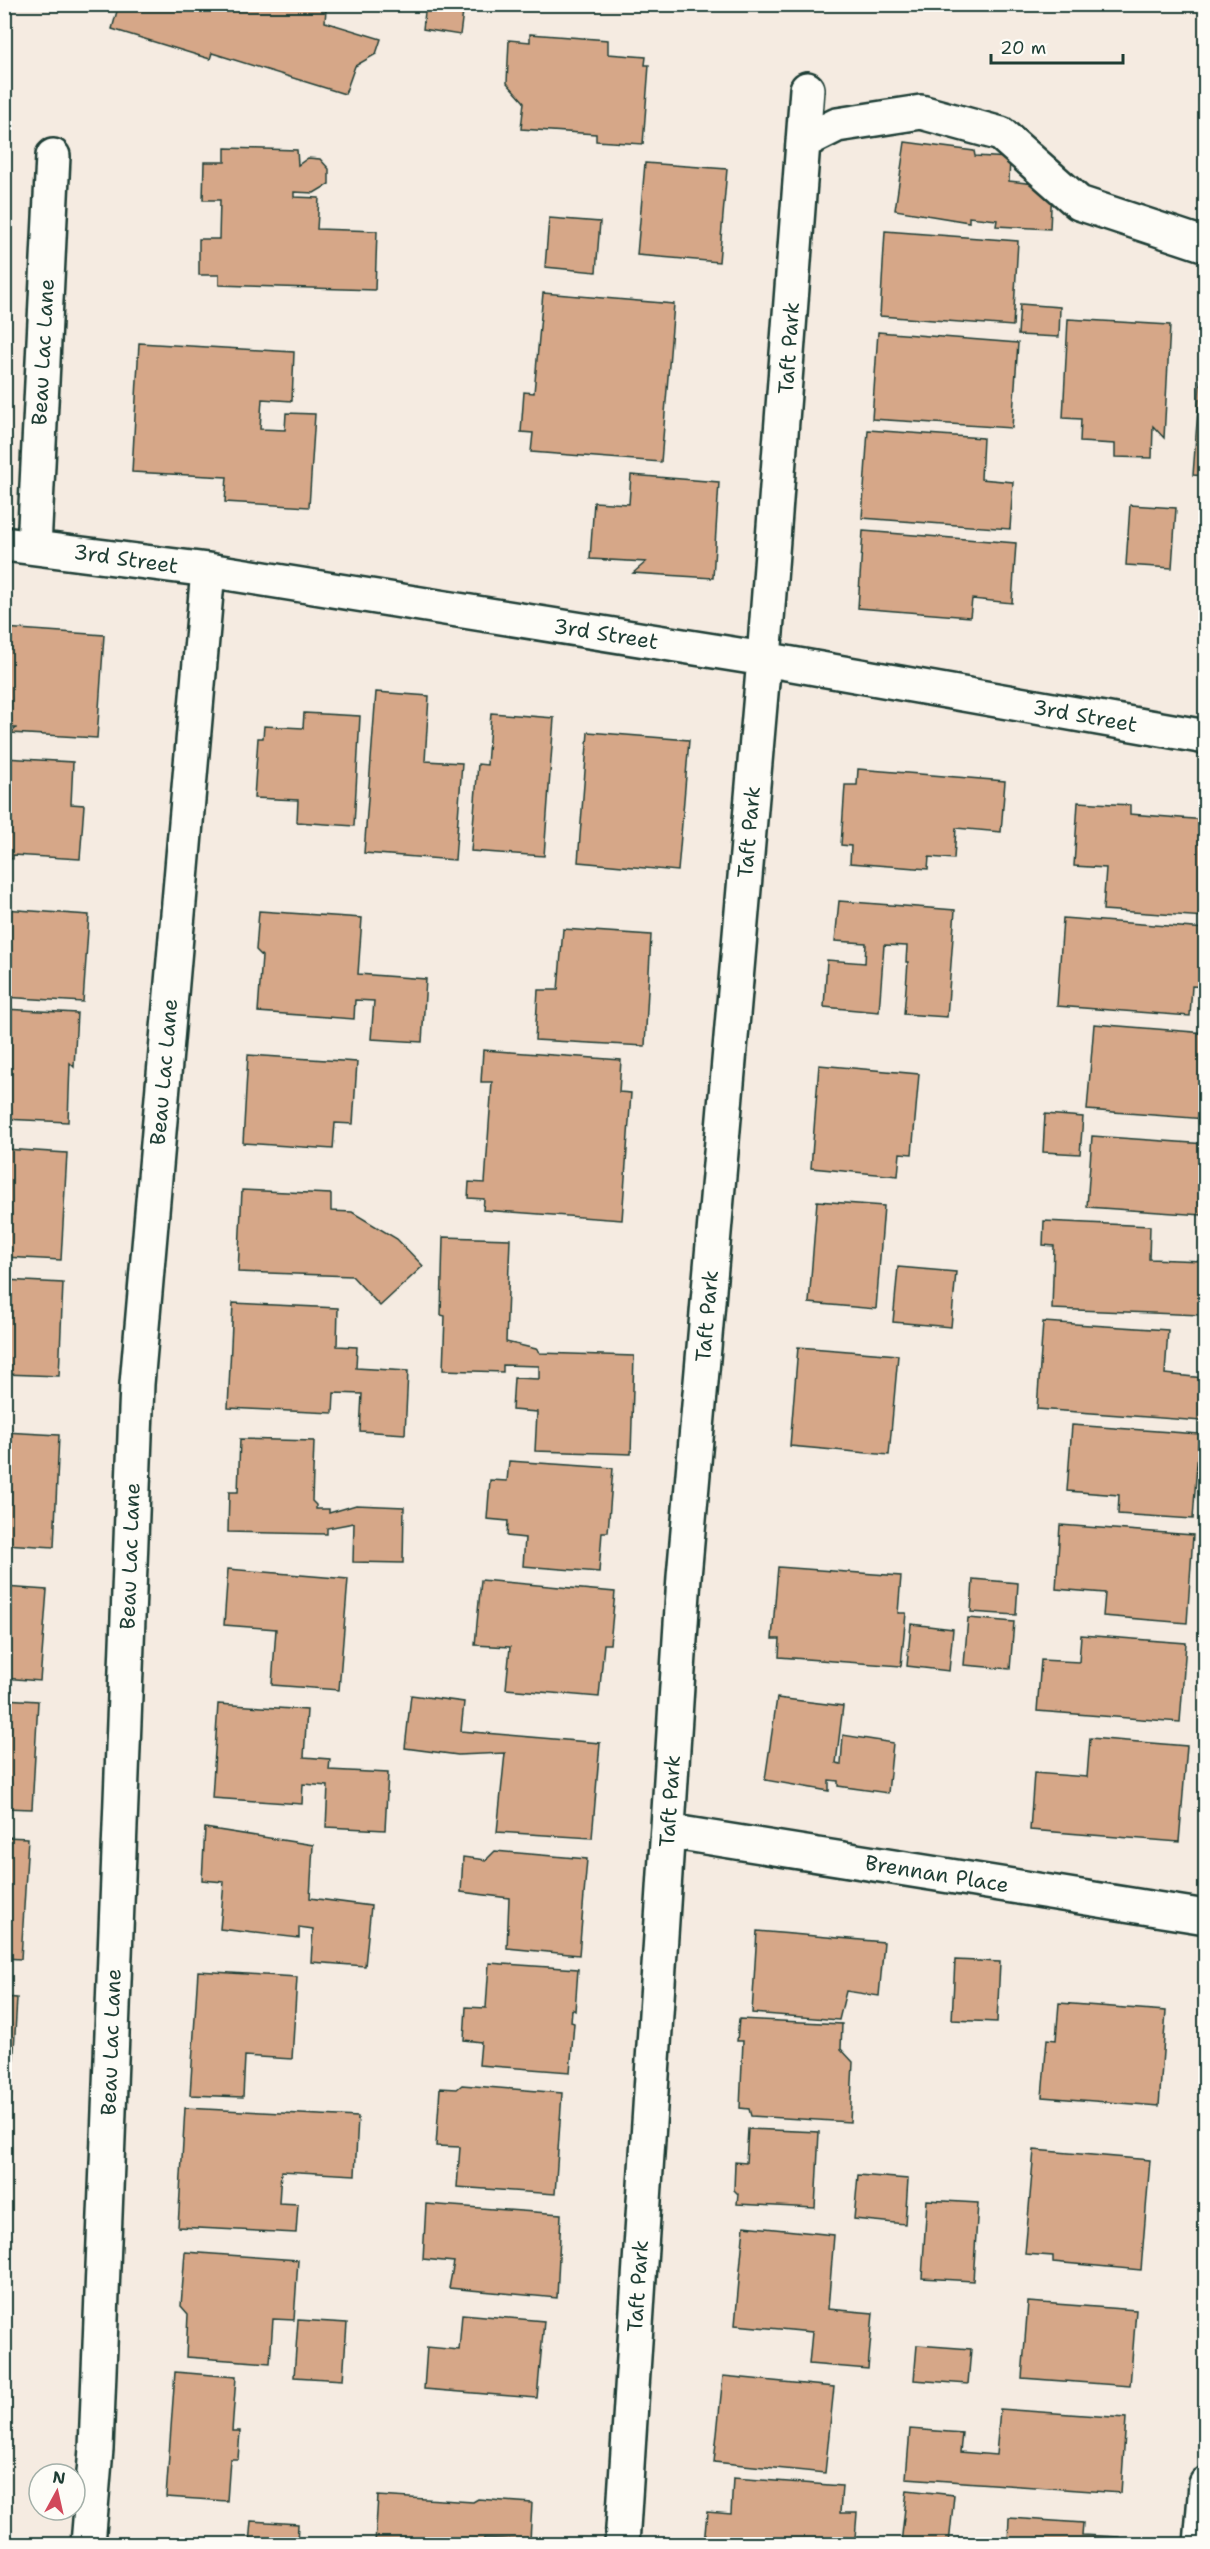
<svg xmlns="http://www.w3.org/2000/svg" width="1210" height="2549" font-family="'Shantell Sans',sans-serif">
<rect width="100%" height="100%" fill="#f5ebe1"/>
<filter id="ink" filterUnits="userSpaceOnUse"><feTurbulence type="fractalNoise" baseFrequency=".0167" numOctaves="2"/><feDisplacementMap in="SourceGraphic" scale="12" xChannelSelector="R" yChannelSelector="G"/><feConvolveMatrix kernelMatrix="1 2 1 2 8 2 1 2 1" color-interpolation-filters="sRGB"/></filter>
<g filter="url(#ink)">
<path fill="#d6a788" stroke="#1f3d34" stroke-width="1.5" d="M119,4H307L326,10L325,22L381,39L376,54L355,66L345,94L212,53L210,59L112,29Z
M426,4H464L460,35L423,29Z
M530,34L608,40V54L646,57L645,65H649L643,144L596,141V134L521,129L524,102L507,83L509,40L530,42Z
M905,142L974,151L975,156L1010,158L1009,181L1052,186L1050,229L996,226L997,220L969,217V222L895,210Z
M225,148L297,150L298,165L308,158L320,159L329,169V184L314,193L294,192V197L319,198L317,229L377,231L375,290L219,285V275H199V239H219L220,200H203L204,162H225Z
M645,163L727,169L719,262L637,255Z
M549,218L600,222L596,272L545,267Z
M885,231L1018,241L1013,326L880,316Z
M543,293L674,304L661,462L531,452L533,433L521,432L524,392L534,393Z
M1020,304L1060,307L1059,337L1018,335Z
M1068,319L1170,325L1164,438L1153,426L1152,458L1115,457V444L1080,442L1081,419L1063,418Z
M878,332L1018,343L1012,428L872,419Z
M139,343L294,352L292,401L262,399L260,429L285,430L286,413L315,414L309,507L225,502L227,477L132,472Z
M1202,356H1206V476L1193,475Z
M868,430L983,438L981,479L1013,482L1010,529L862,518Z
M631,475L719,482L713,578L633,573L646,562L590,559L594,502L629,504Z
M1130,505L1176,508L1172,568L1126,565Z
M863,531L1016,543L1012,603L972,599L970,617L858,608Z
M4,628L104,635L97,738L11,733L16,728L4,727Z
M376,692L429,696L425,761L462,763L455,860L364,853Z
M304,713L360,716L354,826L297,822L298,800L254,798L258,738H263L264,726L303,728Z
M491,713L554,718L544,856L471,851L478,764L487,765Z
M588,732L689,740L678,871L578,862Z
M4,758L73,762L71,804L84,805L80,859L13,855V859L4,858Z
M858,769L1005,781L1001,832L956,828L954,859L929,857L928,869L850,863L851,846L841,845L845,785H857Z
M1078,802L1130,805V814L1206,820V917L1103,910L1106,868L1074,866Z
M839,901L955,910L947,1017L904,1014L908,962H906L907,946L884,945L879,1012L824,1007L827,960L865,963L866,943L835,941Z
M4,909L89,915L83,1002L4,997Z
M259,911L362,918L358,974L426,979L422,1042L371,1039L374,1001L355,1000L354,1019L258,1012L262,956L256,950Z
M1063,918L1206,929V987L1192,986L1190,1016L1057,1006Z
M563,929L651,935L645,1046L535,1040L538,990H558Z
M4,1009L77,1013L74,1067L70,1063L68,1122L4,1119Z
M1094,1024L1206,1033V1119L1087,1110Z
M483,1050L621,1060L619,1092L631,1093L622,1220L483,1210L484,1199L468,1198L469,1182L485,1183L492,1082H481Z
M248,1055L357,1062L353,1124L335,1123L333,1149L243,1143Z
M819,1065L919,1074L912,1154L900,1153L898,1176L811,1168Z
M1045,1114L1083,1117L1080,1154L1043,1152Z
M1092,1136L1206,1144L1202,1215L1087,1207Z
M4,1149L67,1153L61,1260L4,1257Z
M242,1190L331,1194V1211L352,1212L397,1239L423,1266L380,1306L352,1276L238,1272Z
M817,1201L884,1206L876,1309L809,1303Z
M1044,1221L1150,1226L1149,1259L1203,1261L1201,1315L1052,1309L1054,1246L1043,1245Z
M443,1237L510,1239L506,1342L536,1349L540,1353L634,1356L631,1454L535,1451L537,1412L512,1410L514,1378L539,1379V1366L503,1365V1372L443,1370L445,1316L441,1315Z
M898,1267L956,1272L951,1327L893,1322Z
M4,1280L63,1283L59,1376L4,1374Z
M233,1303L338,1308L337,1346L357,1347L356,1368L408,1371L405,1434L360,1431L362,1394L334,1393L333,1413L228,1408Z
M1043,1322L1168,1330L1165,1374L1204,1378L1202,1421L1037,1409Z
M798,1347L898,1355L889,1455L790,1446Z
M1072,1425L1199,1434L1193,1519L1118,1514L1119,1495L1067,1491Z
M4,1432L59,1435L54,1547L4,1544Z
M240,1439L314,1441L312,1501L316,1505V1509H329V1513L356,1505L404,1507L403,1563L353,1562L354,1523L327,1528V1534L228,1532L229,1492H238Z
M509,1461L613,1468L608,1532H602L599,1572L523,1566L525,1538L507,1536L508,1521L487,1519L490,1480L507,1481Z
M1060,1525L1193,1535L1187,1623L1103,1616L1105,1593L1056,1589Z
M778,1567L901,1576L898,1613H906L901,1666L779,1657L780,1639H772Z
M228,1569L348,1579L339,1690L272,1685L276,1629L224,1625Z
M973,1579L1018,1583L1016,1615L971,1612Z
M481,1580L615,1592L610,1644H604L599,1697L506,1689L510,1647L475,1645Z
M4,1587L47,1590L40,1681L4,1678Z
M968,1618L1014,1622L1010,1669L964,1665Z
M911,1624L953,1629L949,1671L907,1666Z
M1081,1635L1186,1643L1180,1722L1037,1711L1041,1660L1079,1662Z
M411,1695L464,1702L461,1731L600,1743L592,1838L497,1832L505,1753L458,1755L405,1748Z
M777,1698L843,1706L836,1763L841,1764L843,1735L893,1743L888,1793L838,1786V1781L829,1780V1791L765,1780Z
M4,1699L38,1701L32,1809L4,1808Z
M218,1704L307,1710L304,1757L330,1759L329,1770L388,1773L385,1830L326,1827L328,1786L303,1784L302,1804L212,1798Z
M1090,1738L1187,1746L1179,1842L1030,1830L1034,1773L1087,1777Z
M205,1828L313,1845L310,1898L371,1906L365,1966L311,1962L313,1929L299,1927V1938L220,1929L224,1882L202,1880Z
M4,1837L28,1838L21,1959L4,1958Z
M495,1851L587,1859L579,1955L507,1948L509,1898L461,1892L463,1857L486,1860Z
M757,1931L884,1942L879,1996L846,1991L839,2020L752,2013Z
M955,1960L1000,1962L997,2022L952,2020Z
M489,1963L578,1969L575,2011L572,2009L571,2022L574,2023L570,2072L479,2065L481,2042L464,2040L466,2007L486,2008Z
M198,1971L297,1977L292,2059L245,2056L243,2097L190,2095Z
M4,1997L17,1998L11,2103H4Z
M1059,2003L1166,2011L1159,2106L1042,2097L1047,2039L1056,2040Z
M739,2019L842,2024L841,2049L853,2062L850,2122L751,2116L749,2109L740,2108L743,2041H737Z
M462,2085L562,2093L555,2194L457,2187L460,2147L436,2146L440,2088L457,2089Z
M185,2108L358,2117L355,2175L281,2171L279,2203L298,2204L296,2233L178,2227Z
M748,2129L819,2132L815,2208L737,2204L738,2194L734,2190L735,2162L746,2163Z
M1034,2150L1150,2160L1141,2270L1053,2262V2256L1025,2254Z
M858,2175L908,2179L905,2224L854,2219Z
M4,2186H6L5,2216L4,2215Z
M927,2200L978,2203L973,2281L922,2278Z
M426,2204L561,2214L557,2298L449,2288L454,2262L423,2259Z
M744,2226L834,2235L828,2309L873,2313L868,2369L809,2364L812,2332L735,2325Z
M185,2252L298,2260L294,2320L273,2319L270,2363L186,2357L188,2314L181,2306Z
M1028,2302L1136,2310L1130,2386L1022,2378Z
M462,2314L544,2321L537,2398L424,2389L427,2347L459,2350Z
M298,2320L347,2323L343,2380L294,2377Z
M917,2345L971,2349L968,2384L914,2380Z
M175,2372L236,2377L232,2431H240L238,2459H230L227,2501L166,2497Z
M723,2376L834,2387L825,2473L714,2462Z
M1000,2409L1126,2418L1121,2493L906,2478L910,2429L962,2433L960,2452L996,2455Z
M733,2478L842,2486L840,2513H857L855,2538L838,2537L837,2544H704L707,2512L731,2514Z
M907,2490L954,2495L949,2544H901Z
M378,2496L473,2502L478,2499L532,2503L530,2541L484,2538L483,2544H375Z
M1009,2518L1083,2523L1082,2535L1119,2537V2544H1008Z
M251,2521L298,2524L297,2544H249Z"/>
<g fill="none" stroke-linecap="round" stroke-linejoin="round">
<defs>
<path id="minor" d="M805,141L837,125L921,112L1001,134L1079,203L1206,245
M4,544L208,570L764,659L1206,737
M34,547L53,156
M668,1831L1206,1917
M88,2544L96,2449L137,1384L208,570
M622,2544L684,1577L764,659L807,89
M1201,2544L1206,2484"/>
</defs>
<use href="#minor" stroke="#1f3d34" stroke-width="38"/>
<use href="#minor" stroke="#fdfcf7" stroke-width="33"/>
</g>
</g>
<g text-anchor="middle" stroke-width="6" stroke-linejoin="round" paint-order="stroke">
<g font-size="21" fill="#1f3d34" stroke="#fdfcf7">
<text transform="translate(789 348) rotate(-86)" y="7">Taft Park</text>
<text transform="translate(43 352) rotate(-87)" y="7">Beau Lac Lane</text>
<text transform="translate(126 559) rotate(8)" y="7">3rd Street</text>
<text transform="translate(606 634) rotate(9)" y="7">3rd Street</text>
<text transform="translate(1085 716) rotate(10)" y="7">3rd Street</text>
<text transform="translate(749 832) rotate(-85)" y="7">Taft Park</text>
<text transform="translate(164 1072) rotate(-85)" y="7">Beau Lac Lane</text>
<text transform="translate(707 1316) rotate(-85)" y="7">Taft Park</text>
<text transform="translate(130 1556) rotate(-88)" y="7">Beau Lac Lane</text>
<text transform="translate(670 1801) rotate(-86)" y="7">Taft Park</text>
<text transform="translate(937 1874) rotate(9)" y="7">Brennan Place</text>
<text transform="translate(111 2042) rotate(-88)" y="7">Beau Lac Lane</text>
<text transform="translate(638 2286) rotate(-86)" y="7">Taft Park</text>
</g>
</g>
<rect width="1210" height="2549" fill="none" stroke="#fdfcf7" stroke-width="24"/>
<rect x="12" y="12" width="1186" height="2525" fill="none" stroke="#1f3d34" stroke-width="2" filter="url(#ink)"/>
<g transform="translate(57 2492) rotate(8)"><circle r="28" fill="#fdfcf7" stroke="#a4b0a9" stroke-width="1.5"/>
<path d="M0-4.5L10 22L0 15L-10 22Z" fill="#d1495b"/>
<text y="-9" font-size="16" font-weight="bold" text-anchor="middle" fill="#1f3d34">N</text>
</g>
<path d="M991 54v9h132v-9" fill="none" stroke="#1f3d34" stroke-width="3"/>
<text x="1000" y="54" font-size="18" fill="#1f3d34" stroke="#fdfcf7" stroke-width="4.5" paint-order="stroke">20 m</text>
</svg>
